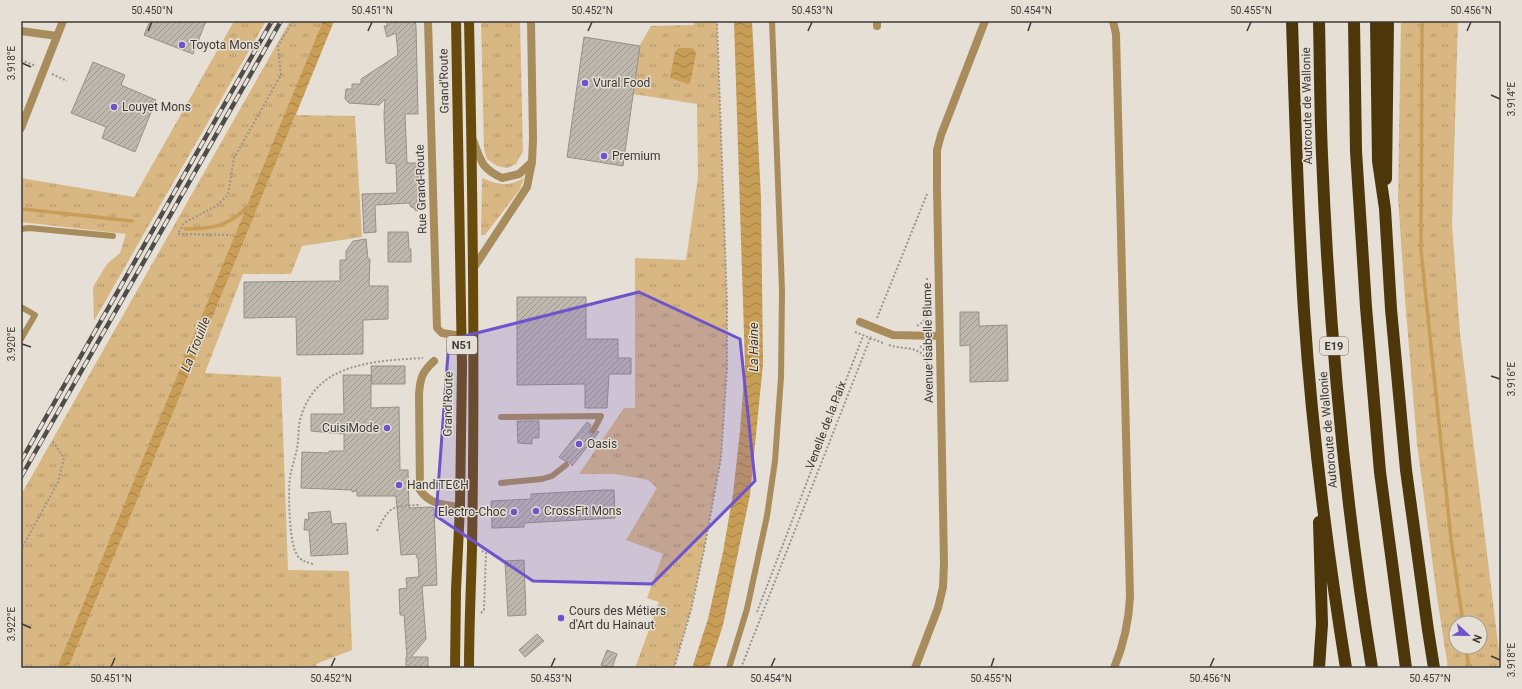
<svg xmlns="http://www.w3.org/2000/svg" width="1522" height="689" font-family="Roboto,sans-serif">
<defs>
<pattern id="grass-tufts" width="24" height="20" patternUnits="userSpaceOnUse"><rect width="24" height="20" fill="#d9b782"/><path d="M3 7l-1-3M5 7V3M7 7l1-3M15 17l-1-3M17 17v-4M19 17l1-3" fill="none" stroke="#b1966b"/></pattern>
<pattern id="water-waves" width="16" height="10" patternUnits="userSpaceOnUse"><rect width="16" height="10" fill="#c89d55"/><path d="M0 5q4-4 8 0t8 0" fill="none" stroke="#a48147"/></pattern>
<pattern id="building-hatch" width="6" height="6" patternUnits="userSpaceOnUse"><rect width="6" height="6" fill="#beb8af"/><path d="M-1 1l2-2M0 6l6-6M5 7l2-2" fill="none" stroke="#9c978f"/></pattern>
</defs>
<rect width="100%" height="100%" fill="#e5dfd6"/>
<path fill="url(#grass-tufts)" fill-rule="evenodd" d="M234,21H266L94,321L93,287L107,264L120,253L126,234L21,222V178L134,197Z
M290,21H334L296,115L355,116L362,237L302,246L291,274H243L205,373L281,377L288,570L349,571L352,650L316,664L317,668H21V495Z
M481,21H520L523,151L516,164L507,168L497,166L487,159L484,149Z
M694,21H717L727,303V368L721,458L704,550L691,610L674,668H635L659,602L647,598L663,554L626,540L657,488L648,480L616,474H579L624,408H635V258L686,260L698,177L697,104L633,94L640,45L651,26L694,25Z
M1401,21H1458L1452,224L1460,333L1501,668H1448L1437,597L1417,444L1405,299L1398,198ZM1456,623H1480V647H1456Z
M482,178C499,185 508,187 524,178L520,189L485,235H481Z"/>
<path fill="url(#water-waves)" d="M323,21H334L68,668H57Z
M734,21H752L761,198L763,364L750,495L723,625L709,668H692L708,619L723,552L733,494L740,431L745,365Z
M678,48H691L695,50L696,54L690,83L688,84L670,78L675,52Z"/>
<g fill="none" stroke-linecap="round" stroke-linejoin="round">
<path stroke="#c89d55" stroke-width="3.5" d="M1422,21L1421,250L1451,539L1463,623
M23,209L132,221
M185,229C212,229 230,226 249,205
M1466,647L1469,668"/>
</g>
<path fill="url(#building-hatch)" stroke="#969088" d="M150,21H206L193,54L144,35Z
M387,21H415L416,26L418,114H405L407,163H420L422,208L416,211L413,207H411L409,203L375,205L376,232L364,233L362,194L397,193L396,164L386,163L384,115L385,99L379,105L349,103L345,99L346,89H352V84H361V79L398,55L396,33L387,37L384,26H387Z
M584,37L640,46L623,166L567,157Z
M93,62L125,75L121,85L156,100L135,152L102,138L106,127L71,113Z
M388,232H408L409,249H411V262H388Z
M366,239L368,259H370L369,286H388V319L363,320V354L297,355L296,317L244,318V282L340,281V260H346V251L353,241Z
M517,297H586V339H618V358H631V374H609L607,408H585V384L517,385Z
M960,312H979V326L1007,325L1008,381L970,382V345L960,346Z
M371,366H405V384H372Z
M343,375H371V408L399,407L400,470H408L409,508L431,507L434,508L437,585L422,586L426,639L411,657H428V668H406V657H407L404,615H400L399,589L407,588L406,578L419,577L418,558H417L416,554L401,555L396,496H357V491L352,492V490L301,488L302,452L329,453V451H344V434L311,431V414H344Z
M517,421H539V438H532V444L518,443Z
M587,422L591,425L589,431L591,435H595L598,431L599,432L572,466L569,462L565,461L559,457Z
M604,490H614L615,518L524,523V527L492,528L491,501L531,499V494Z
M330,511L332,524L346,523L348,554L311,556L309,530H304L305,519L309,520L308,513Z
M524,560L526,615L508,616L505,561Z
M537,634L544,641L525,657L519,650Z
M607,650L617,654L612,668L601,665Z"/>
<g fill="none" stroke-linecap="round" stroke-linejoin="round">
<path stroke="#9a958f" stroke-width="2" stroke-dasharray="2 2" stroke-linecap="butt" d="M21,60L36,66
M52,74L67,81
M228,235L178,234L184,223L216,206L228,195L234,158L281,75L278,46L293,21
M927,278L928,292
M877,318L927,194
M917,326L923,322L929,313
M855,332L883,343
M889,345C902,350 920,345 926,360C929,367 927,373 930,379
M920,346L929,355
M377,531C390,505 392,506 421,505
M21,550L58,482L64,458L52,440
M313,564C306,562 301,561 297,555C289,543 288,492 290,477C292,465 297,454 298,441C299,433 298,425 301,417C304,405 312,392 321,384C347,361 391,360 423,358
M757,612L863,336
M481,613L484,610L486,553L482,551
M674,668L691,610L704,550L721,458L727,368V303L717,21
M741,668L871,336"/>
<path stroke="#a98c5c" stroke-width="6" d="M21,229L29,228L113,236
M21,307L35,315L21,339
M501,417L601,416L593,431
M501,483L542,479L552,476L566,465
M729,668L747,609L767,516L775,461L781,377L782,291L772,21"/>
<path stroke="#a98c5c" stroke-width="8" d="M428,21L437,328L442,333L462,336
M1113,21L1116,34L1130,596C1129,622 1124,644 1114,668
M877,26V21
M21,31L57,36
M473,140C481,161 481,168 502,178L519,174L532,162
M473,269L527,187L532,162L533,139L531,21
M860,322L893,335L939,336
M434,361C422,372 420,378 419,395L420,490C430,505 445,505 460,507
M915,668L938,608L943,587L944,563L937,188V150L941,135L985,21"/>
<path stroke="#a98c5c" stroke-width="8" d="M21,128L63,21"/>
<path stroke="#694a0d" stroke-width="10" d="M455,668L456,590L460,507L462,366L456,21
M469,668C469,628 471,588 472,548C475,372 473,196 469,21"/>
<path stroke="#4c360a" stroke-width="12" d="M1292,21C1295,118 1298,215 1304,311C1312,431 1327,550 1346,668
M1319,21C1320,66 1320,110 1322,155C1329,327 1344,498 1372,668
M1354,21L1356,151L1366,307L1380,472L1406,668
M1376,21L1378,161L1385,209L1391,309L1406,470L1428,630L1434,668
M1386,179L1388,21
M1319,522L1322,624L1319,668"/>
<defs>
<path id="rail" d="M21,461L272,21
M21,477L281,21"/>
</defs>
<use href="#rail" stroke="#504c49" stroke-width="4.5"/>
<use href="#rail" stroke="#e5dfd6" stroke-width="3" stroke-dasharray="9" stroke-linecap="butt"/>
</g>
<path fill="#6d53cc" fill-opacity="0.2" stroke="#6d53cc" stroke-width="3" stroke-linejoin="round" d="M639,292L740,339L755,481L652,584L533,581L436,516L449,340Z"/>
<path fill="none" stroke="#3d3a37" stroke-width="1.5" d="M148,31L152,22M368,31L372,22M588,31L592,22M808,31L812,22M1028,31L1031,22M1247,31L1251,22M1467,31L1471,22M22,63L31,67M1491,95L1500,99M22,344L31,347M1491,376L1500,379M22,624L31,628M1491,656L1500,660M111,667L115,658M331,667L335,658M551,667L555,658M771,667L775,658M991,667L994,658M1210,667L1214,658M1430,667L1434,658"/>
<g fill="#6d53cc" stroke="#e5dfd6" stroke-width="1.5">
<circle cx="182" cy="45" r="4"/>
<circle cx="585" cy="83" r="4"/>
<circle cx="114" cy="107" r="4"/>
<circle cx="604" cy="156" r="4"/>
<circle cx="387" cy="428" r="4"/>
<circle cx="579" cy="444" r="4"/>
<circle cx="399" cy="485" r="4"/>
<circle cx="536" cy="511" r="4"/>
<circle cx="514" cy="512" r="4"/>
<circle cx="561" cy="618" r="4"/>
</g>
<g text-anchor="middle" stroke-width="3" stroke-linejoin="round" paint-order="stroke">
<g fill="#e5dfd6" stroke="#6f6c67" stroke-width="1">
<rect x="447" y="336" width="30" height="18" rx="3"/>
<rect x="1320" y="337" width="28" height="18" rx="3"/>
</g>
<g font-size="11" font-weight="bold" fill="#3d3a37">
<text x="462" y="349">N51</text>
<text x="1334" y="350">E19</text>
</g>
<g font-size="12" fill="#3d3a37" stroke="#e5dfd6" text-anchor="start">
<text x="190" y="49">Toyota Mons</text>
<text x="593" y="87">Vural Food</text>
<text x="122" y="111">Louyet Mons</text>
<text x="612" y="160">Premium</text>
<text x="379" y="432" text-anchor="end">CuisiMode</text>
<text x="587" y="448">Oasis</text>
<text x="407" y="489">HandiTECH</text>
<text x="544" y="515">CrossFit Mons</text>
<text x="506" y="516" text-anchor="end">Electro-Choc</text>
<text x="569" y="615">Cours des Métiers<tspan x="569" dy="14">d'Art du Hainaut</tspan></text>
</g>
<g font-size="12" fill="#3d3a37" stroke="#e5dfd6">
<text transform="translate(444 81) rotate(-91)" y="4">Grand'Route</text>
<text transform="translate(1307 106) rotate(-91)" y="4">Autoroute de Wallonie</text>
<text transform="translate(421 189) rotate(-92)" y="4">Rue Grand-Route</text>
<text transform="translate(928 343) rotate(-91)" y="4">Avenue Isabelle Blume</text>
<text transform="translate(448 404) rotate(-89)" y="4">Grand'Route</text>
<text transform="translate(826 425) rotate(-69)" y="4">Venelle de la Paix</text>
<text transform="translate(1328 430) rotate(-95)" y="4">Autoroute de Wallonie</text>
</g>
<g font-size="13" font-style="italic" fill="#4c3919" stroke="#e5dfd6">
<text transform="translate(195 344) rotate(-68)" y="5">La Trouille</text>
<text transform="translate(753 347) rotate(-90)" y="5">La Haine</text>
</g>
</g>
<rect width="1522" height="689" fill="none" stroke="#e5dfd6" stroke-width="44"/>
<g transform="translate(1468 635) rotate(112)"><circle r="19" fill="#e5dfd6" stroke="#a29d96"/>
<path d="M0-3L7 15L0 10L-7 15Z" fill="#6d53cc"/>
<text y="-6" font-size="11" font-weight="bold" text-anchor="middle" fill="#3d3a37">N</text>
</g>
<rect x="22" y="22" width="1478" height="645" fill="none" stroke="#3d3a37" stroke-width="1.5"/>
<g font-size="10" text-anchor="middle" fill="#3d3a37">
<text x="152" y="14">50.450°N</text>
<text x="372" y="14">50.451°N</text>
<text x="592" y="14">50.452°N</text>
<text x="812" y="14">50.453°N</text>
<text x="1031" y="14">50.454°N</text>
<text x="1251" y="14">50.455°N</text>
<text x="1471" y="14">50.456°N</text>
<text transform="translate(11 63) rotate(-90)" y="4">3.918°E</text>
<text transform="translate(1511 99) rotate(-90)" y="4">3.914°E</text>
<text transform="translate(11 344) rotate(-90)" y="4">3.920°E</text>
<text transform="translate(1511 379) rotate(-90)" y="4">3.916°E</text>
<text transform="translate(11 624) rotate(-90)" y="4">3.922°E</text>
<text transform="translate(1511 660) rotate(-90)" y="4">3.918°E</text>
<text x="111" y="682">50.451°N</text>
<text x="331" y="682">50.452°N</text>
<text x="551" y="682">50.453°N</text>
<text x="771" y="682">50.454°N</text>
<text x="991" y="682">50.455°N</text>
<text x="1210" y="682">50.456°N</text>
<text x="1430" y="682">50.457°N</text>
</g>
</svg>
